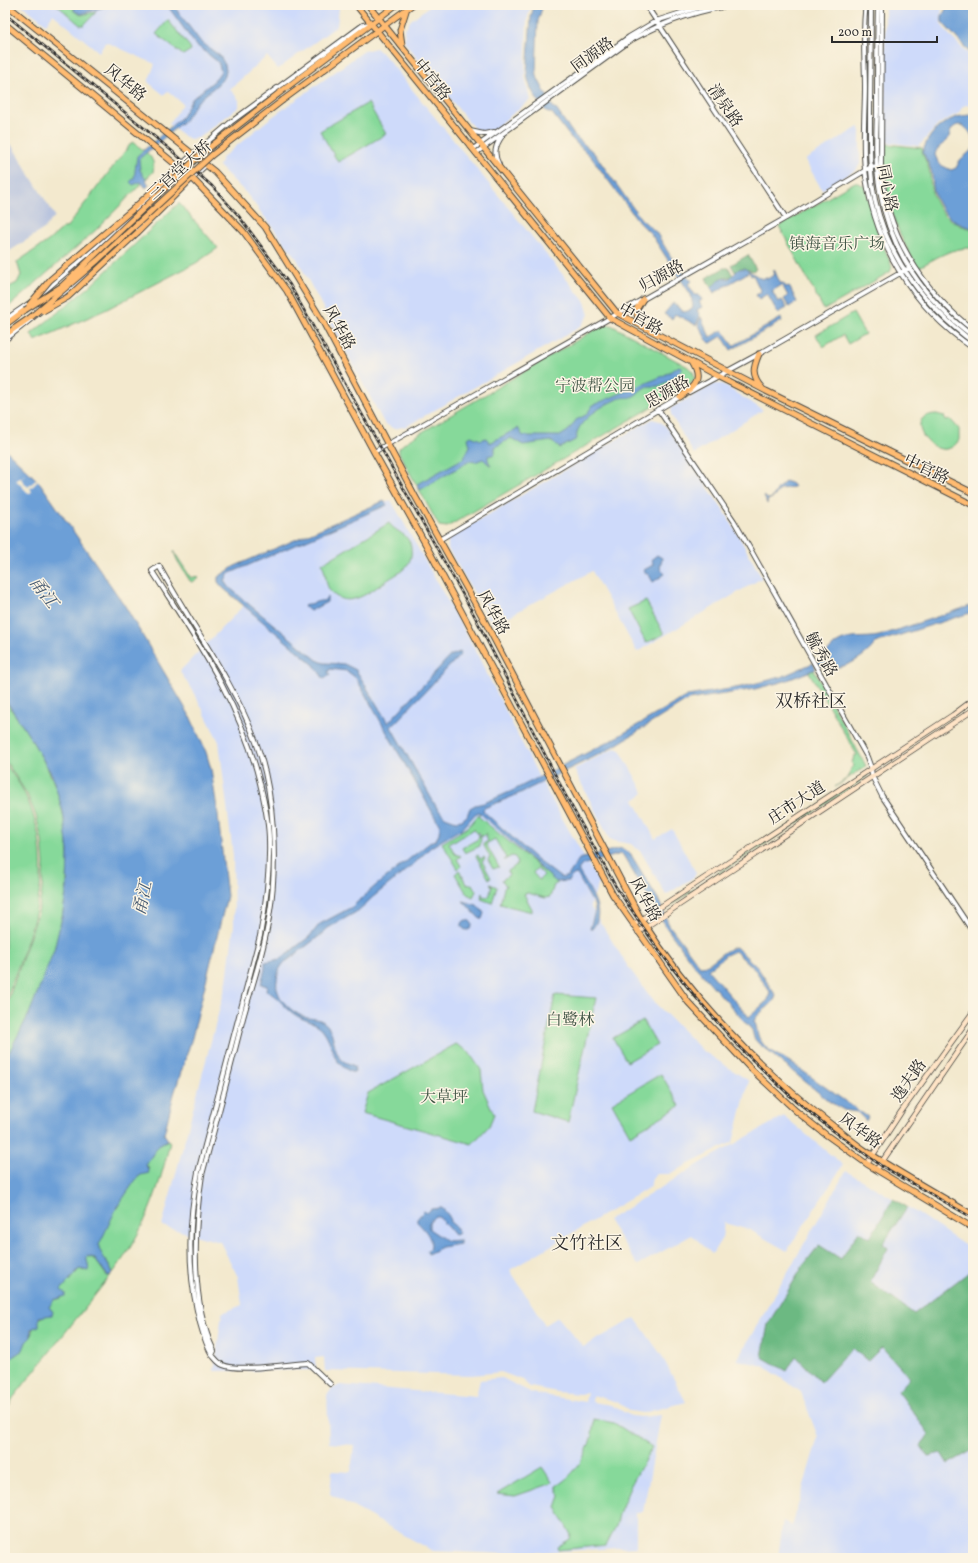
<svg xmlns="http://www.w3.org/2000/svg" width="978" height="1563" font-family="Vollkorn,'Noto Serif SC',serif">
<rect width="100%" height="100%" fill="#fcf5e5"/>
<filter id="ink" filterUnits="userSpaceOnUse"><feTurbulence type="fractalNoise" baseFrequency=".025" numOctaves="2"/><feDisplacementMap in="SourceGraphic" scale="8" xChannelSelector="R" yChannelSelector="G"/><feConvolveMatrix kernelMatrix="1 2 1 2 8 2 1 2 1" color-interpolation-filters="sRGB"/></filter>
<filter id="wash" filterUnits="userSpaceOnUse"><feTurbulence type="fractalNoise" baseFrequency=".012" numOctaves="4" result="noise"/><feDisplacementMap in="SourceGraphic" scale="16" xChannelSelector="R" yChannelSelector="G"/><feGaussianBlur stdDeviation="0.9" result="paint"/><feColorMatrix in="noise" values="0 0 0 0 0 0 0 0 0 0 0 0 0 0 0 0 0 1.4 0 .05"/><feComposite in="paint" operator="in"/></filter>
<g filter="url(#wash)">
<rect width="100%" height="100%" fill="#f3e9ce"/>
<path fill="#cedafa" d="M22,5H337L339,8L337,26L278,69L267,56L230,89L239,100V107L198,138L190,139L182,135L169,124L183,104L168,91L164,95L148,82L155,64L106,42L99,52L53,14L46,24Z
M431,5H531L527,20L525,77L530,100L494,129L486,132L476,131L405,43L404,30L411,20Z
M885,5H942L941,24L951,37L973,58L972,104L963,106L959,113L939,124L919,146L885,142Z
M376,48L385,56L585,302L589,315L580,327L407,426L394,429L384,423L297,259L246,193L219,166L222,158L268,120L364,51Z
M860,126V164L856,170L822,190L805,160Z
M714,384H722L763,410L694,454L671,415V408Z
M652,419L660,421L668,429L728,517L762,578L637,652L592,571L493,625L448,549V541L450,537Z
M391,500L474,648L540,779L599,883L590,906L629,968L656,1004L703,1051L749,1081L733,1142L669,1174H657L652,1179L650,1187L510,1270L545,1325L558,1317L583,1347L635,1318L662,1356L686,1402L643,1413L630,1411L617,1402L593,1395L592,1402L611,1405L631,1416L641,1417L661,1415L643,1512H636V1547L510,1554L433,1551L330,1494L332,1471L351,1472L354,1445L329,1443L327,1395L332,1389L340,1385L476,1396L480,1380L502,1378L532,1393L555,1397L585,1402L587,1392L580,1394L557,1392L530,1387L522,1380L501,1372L472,1375L325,1371L324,1357L315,1358L316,1370L214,1371L222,1313L242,1305L238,1277L220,1242L162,1226L227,981L234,925L233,855L219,742L199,702L180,671L246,603L229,587L224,577L232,570Z
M615,748L620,750L644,793L634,800L655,839L672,829L696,873L694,877L666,895L641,852L631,844L610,840L574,769Z
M784,1116L843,1165L787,1251L750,1230L724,1223L722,1238L712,1254L692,1235L638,1265L608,1220L701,1163Z
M846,1171L914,1211L973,1251V1558H778L783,1521L792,1526L818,1437L801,1392L764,1366L737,1360Z"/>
<path fill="#b9c4de" d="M11,144L55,216L44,229L5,254V147Z"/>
<path fill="#86d99a" stroke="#588262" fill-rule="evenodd" d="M57,5H74V11L81,15L96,12L84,25H80Z
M168,20L190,47L191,50L183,55L156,34Z
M368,103L386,134L338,162L320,131Z
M132,142C143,150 157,156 153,172L96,230L5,310V289L17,283L21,275L17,262L48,241L63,228H66Z
M885,144L922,148C922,156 927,162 929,169C931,176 930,184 932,191C936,211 953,226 973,229V248C952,247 936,258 918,268C894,230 881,189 885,144Z
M855,182L865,186L878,232L892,267L890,272L824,310L779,226Z
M179,203L218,248L196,263L105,310L35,341L31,334L88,288Z
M853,313L865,334L848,344L843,335L823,347L816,335Z
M611,325L688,367L693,372L695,378L690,385L447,527L439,526L399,453V448L407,441L601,326Z
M937,414L944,416L946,420L950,419L959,429V440C939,471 896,414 937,414Z
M389,523C394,531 406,533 410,543C412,550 412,558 408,564C403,572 393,576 386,581C371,591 349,610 332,593C324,585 327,573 322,564Z
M173,550L191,578L197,576L199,578L192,582L190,581L177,560Z
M646,601L664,634L646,643L628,609Z
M814,670L866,766L835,787L849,777L851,768L854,766L852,763L854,756L857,755L809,672Z
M5,701C22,724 39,750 51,776C91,870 53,977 5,1060V1009L38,913L42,890L44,863L42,841L36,816L27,794L5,760Z
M5,763C11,773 20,783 25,794C60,871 32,928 5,1002Z
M867,775V777L668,907V906Z
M480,813L478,816L558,883L554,885L550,897L545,898L528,893L524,894L532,909V912L500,904L504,888L506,886L502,880L509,875L508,871L518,864L515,857L512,856L504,860L506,858L495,839L486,844L499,867L493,869L488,860L490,857L483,844L488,841L485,835L486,833L482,837L479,832L477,834L474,829L454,842L453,840L449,843L455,854L461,856L457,859L461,866L458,869L442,843L468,827ZM537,868L544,875L539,880L533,873Z
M479,834L481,838L480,846L465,853L462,848L478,839Z
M478,855L480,859L484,857L485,859L482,861L491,878L489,879L476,856Z
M460,870L461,876H463V879L465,880L464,881L467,883V885L472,884L476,891L473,897L467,894L455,874Z
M490,884L497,887L492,903L481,899L482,893V896L489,897L492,886Z
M555,995L596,998L568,1122L532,1111Z
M643,1021L657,1045L627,1062L613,1038Z
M456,1044L468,1051L481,1070L483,1090L494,1114L489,1126L472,1144L362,1113L368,1093Z
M661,1074L680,1106L630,1135L612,1103Z
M168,1140L170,1142C158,1193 145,1230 113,1273C110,1265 102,1257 99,1249C96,1239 129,1187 137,1178C140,1174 145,1173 149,1169L146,1164L160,1144Z
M87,1256L94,1258L107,1276L111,1275L13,1398L5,1414V1372L10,1369L5,1366V1362L25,1345L26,1342L31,1337C33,1322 38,1317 53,1312L49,1307L54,1300L62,1298L61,1290L79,1269L85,1271L89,1267L86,1259Z
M594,1419L614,1423L652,1447L631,1485L620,1511L616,1526L606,1545L558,1550L557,1547L570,1539L571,1535L556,1507L560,1496L556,1486C579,1473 593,1445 594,1419Z
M542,1467L552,1482L550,1484L515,1496L497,1494Z"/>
<path fill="#6cb982" stroke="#4c7256" d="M748,255L756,269L753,271L741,268L735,272L731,265Z
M724,268H729L733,276L720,279L711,288L706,278Z
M893,1199L907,1207L883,1244L888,1248L870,1282L914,1314L973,1269V1450L948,1464L941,1453L928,1456L921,1446L929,1434L898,1391L910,1378L882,1347L868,1361L852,1348L821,1382L796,1356L787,1371L762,1357L768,1324L803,1266L819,1245L841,1259L859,1231L870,1238Z"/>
<path fill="#6c9fd7" stroke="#4c6581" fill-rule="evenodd" d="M75,5H110L81,14L74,11Z
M167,5H173L200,41L220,56L225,65L226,71L225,76L219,83L197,102L185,120L139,159L140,170L149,185L146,188L141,182L133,185L130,182L134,178L137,156L182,117L192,99L214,81L221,71L218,62L195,44Z
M534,5H543L538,21L536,72L538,79L553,107L556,109L574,135L594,153L641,219L656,232L677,267L692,281L688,284L695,295H699L702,300L699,302L702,307L697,310L700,316L696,325L675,314L672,319L664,314L673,303L684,312L691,310L693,307L691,295L651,234L639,222L591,157L571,138L552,113H548C538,102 528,88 527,73L531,17Z
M948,5H973V56L942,22V16Z
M973,114V139C970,130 960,119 952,129C949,133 950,137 947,141C942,145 936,148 935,155L939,164L951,170L956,168L960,160L973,149V228C954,225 938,210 934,192C932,185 933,176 931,170C929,164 925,158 923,152C927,135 941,122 957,117C963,115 968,116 973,114Z
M744,268L762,279L766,277L767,279L774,275V269L780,283H783L786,287L789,286L797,302L789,307L784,299L788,296L782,285L772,291L778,302L782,300L787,308L778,313L767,294L759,299L756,295L761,292L753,275L751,276L749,272L714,293L711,288L720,279L730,278L739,269Z
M701,317L710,337L723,330L733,346L781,318L782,321L731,350L722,336L711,343L708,342L698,324Z
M679,366L683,368C679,374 665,384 658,386C654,387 650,385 646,387C640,389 637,396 631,397C628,398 625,397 621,398C607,402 573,422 577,439L560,448L551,441L523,445L511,438L495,447V454L488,456V460L491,466L483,459L475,462L470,461L420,490L417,484L464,458L470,446L468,438L471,436L481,440L486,438L490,443L518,428L523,436H560L568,431L576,420L586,415L593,405L663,376Z
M5,449L40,483L125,606L190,716L206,752L211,769L218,815L227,896L192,1038L174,1094L164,1134L168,1140L160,1144L146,1164L149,1173L141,1175L137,1178L117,1207L99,1245V1249L113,1273L108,1276L94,1258L87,1256C86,1262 90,1265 88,1271L79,1269L61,1290L65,1293V1296L54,1300L49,1307L53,1312L52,1315L39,1317V1326L31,1329V1337L26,1342L23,1350L5,1362V1060L29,1014L54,950L62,917L67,888L68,851L63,812L52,775L31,739L5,699Z
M786,481L792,484L794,487L780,489L774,497L768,500L767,504L764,496L768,499L772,498L778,488Z
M384,501L387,505L228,574L225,581L229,587L246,602L317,660L324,663L344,664L356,670L388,723L450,656L460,652L461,654L391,727L437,808L445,817L456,821L462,820L467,816L470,808L475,805L484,803L512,791L612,740L687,696L741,687L781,677L813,663L816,669L785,681L755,689L688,700L608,750L516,795L484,808L483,811L535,858L561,878L568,876L579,859L621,848L630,853L658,899L669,925L700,966C711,967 722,949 736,947L758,968L776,996C772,1008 759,1010 754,1021C758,1027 756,1035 761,1041C768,1052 779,1055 790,1062C816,1080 841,1099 868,1117L866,1121L857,1112L844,1110L830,1102L758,1043L754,1038L752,1030L693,964L666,927L623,855L621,854L582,865L578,870C587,887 608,911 592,929H590L595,911L594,905L577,874L573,875L568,881L556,882L479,812L475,814L464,827L431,847L414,864L373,897L358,911L328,928L322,934L284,963C279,968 278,973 277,980C274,997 290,1011 304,1017C313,1020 320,1017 327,1025C336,1035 332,1051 343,1061C346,1063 351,1064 354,1066L355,1072H351C329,1060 336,1048 323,1030C317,1022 308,1022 299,1017C286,1011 279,996 266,991L267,986L261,984L265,969V962L280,959L309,937L320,924L352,907L374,887L432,841L436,840L439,833L440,826L356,678L347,671L330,669L328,672L330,675L324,679L314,665L223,588L218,582V577L235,566ZM735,951L756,971L770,992L768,1000L749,1017L708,970L726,955Z
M657,555L662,558L660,568L665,574L653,582L649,575L644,572V570L653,565L652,559Z
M327,597V602L310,611L304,606L306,604C313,605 317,600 324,601Z
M973,605V612L875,643C870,653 849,667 837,667C829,667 827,663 819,667L816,662C825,657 828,649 837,643C849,635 865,639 879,636Z
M463,901L477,905L484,913L482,919L479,918Z
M462 925a5 5 0 1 1 10 0a5 5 0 1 1-10 0Z
M442,1208L449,1216L450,1222L455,1226L459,1233L454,1235L440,1218L435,1216L429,1222V1229L447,1241L460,1240V1244L441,1247L428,1254L427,1250L430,1249C434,1239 424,1229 417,1222V1219L424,1211L427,1213L431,1209Z"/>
<path fill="#f3e9ce" d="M28,471L21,479L28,487L37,479L38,481L30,489L32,491L29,494L16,480L19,477L21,478Z"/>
</g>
<g filter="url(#ink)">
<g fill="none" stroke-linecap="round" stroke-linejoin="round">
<defs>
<path id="tertiary" d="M646,5L786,218
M866,5C862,27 865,63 865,87C865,114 862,142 865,169C873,242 912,307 973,348
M871,5C871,41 870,76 870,112C870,141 869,171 875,200C888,259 926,307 973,342
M878,5C877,41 877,76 877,112C876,138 875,165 880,191C890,250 925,301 973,336
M882,5L881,165C884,231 922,290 973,330
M470,131L484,134L494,132
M473,149L629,37L656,21L706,5
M476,153L631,40C664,22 699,9 736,5
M499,165C493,154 495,146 502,136
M177,168L231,122L363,25L370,24
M190,180L206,165
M41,294L109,236L166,182L172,175
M5,320L31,302
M5,340L81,279L151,216
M689,392L759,354L909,268
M658,409L734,521L749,547L867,757L871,768L872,776L882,796L973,932
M374,452L786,218L871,167L877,166
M439,540L681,396
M159,566C191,625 232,678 256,742C275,793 278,864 269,918C264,952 252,985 243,1018C230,1070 216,1123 202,1175C194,1226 190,1302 214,1351L212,1355C206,1345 203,1334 200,1323C187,1273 188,1222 198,1172L260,936C266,904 270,872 269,840C269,821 264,801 260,783C240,701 196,640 152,571Z
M212,1355C215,1358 218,1363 223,1365C238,1372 289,1364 308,1363L330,1384"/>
<path id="secondary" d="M633,925L953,715L973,700
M638,932L973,710
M867,1164L901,1112L973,1012
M877,1169L973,1029"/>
<path id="primary" d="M7,5L215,172L265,227L322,320L415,496L482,616L641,919C690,996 760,1070 832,1125C844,1134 854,1143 866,1151C901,1174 937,1194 973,1215
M356,5L610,318L717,376L973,505
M368,5L617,313L766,391L973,493
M377,5H389
M5,24L192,178L243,231L287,291L374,452L426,545L613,895L688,1002L750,1068L796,1111L825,1134L867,1164L973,1228
M402,45L400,30L406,11
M278,94L396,5
M283,100L412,5
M133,209L178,167
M138,232L192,178
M639,323L636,310L643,299
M5,325L25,310
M5,335L31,317
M759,354C753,368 751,376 762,388
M680,397C695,386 702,380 691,362"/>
</defs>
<use href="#tertiary" stroke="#494843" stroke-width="6"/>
<use href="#secondary" stroke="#494843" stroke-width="6"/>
<use href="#primary" stroke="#494843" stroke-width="7"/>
<use href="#tertiary" stroke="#fff" stroke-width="4"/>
<use href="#secondary" stroke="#ffe4c6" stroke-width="4.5"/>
<use href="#primary" stroke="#ffbb71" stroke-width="5"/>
<defs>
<path id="rail" d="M5,14L172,151L212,186L238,215L290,285L473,613L565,794L616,887L660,952L694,995L737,1045L790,1096L828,1127L883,1167L973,1218"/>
</defs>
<use href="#rail" stroke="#2b2b2b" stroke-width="2.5"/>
<use href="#rail" stroke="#fcf5e5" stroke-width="1" stroke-dasharray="3" stroke-linecap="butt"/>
<defs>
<path id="primary-bridge" d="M29,305L50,280L133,209
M25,310L62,286L200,155L278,94
M43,311L68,297L138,232
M31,317L98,260L212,155L283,100"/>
</defs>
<use href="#primary-bridge" stroke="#494843" stroke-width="7" stroke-linecap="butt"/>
<use href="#primary-bridge" stroke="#ffbb71" stroke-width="5"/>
</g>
</g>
<g text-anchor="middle" stroke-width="3" stroke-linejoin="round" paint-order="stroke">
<g font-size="16" fill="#2b2b2b" stroke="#fcf5e5">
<text transform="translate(592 54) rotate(-36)" y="6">同源路</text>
<text transform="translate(433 79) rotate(51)" y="6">中官路</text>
<text transform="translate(126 82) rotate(39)" y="6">风华路</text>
<text transform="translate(726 105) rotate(56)" y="6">清泉路</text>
<text transform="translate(179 169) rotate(-42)" y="6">三官堂大桥</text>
<text transform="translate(888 188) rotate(79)" y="6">同心路</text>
<text transform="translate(661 275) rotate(-29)" y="6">归源路</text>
<text transform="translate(641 318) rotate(30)" y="6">中官路</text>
<text transform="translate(340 327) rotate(61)" y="6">风华路</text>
<text transform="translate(667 391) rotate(-30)" y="6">思源路</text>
<text transform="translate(927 468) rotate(26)" y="6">中官路</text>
<text transform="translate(494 612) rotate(61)" y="6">风华路</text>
<text transform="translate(822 654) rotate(61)" y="6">毓秀路</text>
<text transform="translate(796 802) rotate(-33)" y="6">庄市大道</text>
<text transform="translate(646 899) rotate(61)" y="6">风华路</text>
<text transform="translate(908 1080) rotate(-55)" y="6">逸夫路</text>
<text transform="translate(861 1130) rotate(36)" y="6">风华路</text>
</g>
<g font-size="16" fill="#425647" stroke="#fcf5e5">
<text x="837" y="249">镇海音乐广场</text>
<text x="595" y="391">宁波帮公园</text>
<text x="570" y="1025">白鹭林</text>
<text x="444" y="1102">大草坪</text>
</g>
<g font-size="17" font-style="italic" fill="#455970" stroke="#fcf5e5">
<text transform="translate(44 592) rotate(53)" y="6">甬江</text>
<text transform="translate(142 898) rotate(-77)" y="6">甬江</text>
</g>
<g font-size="18" fill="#2b2b2b" stroke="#fcf5e5">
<text x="811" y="707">双桥社区</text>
<text x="587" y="1249">文竹社区</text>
</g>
</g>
<rect width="978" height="1563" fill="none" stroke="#fcf5e5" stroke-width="20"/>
<path d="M832 36v6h105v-6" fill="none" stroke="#2b2b2b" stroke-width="2"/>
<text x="838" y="36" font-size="12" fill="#2b2b2b" stroke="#fcf5e5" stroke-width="3" paint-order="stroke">200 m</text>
</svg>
